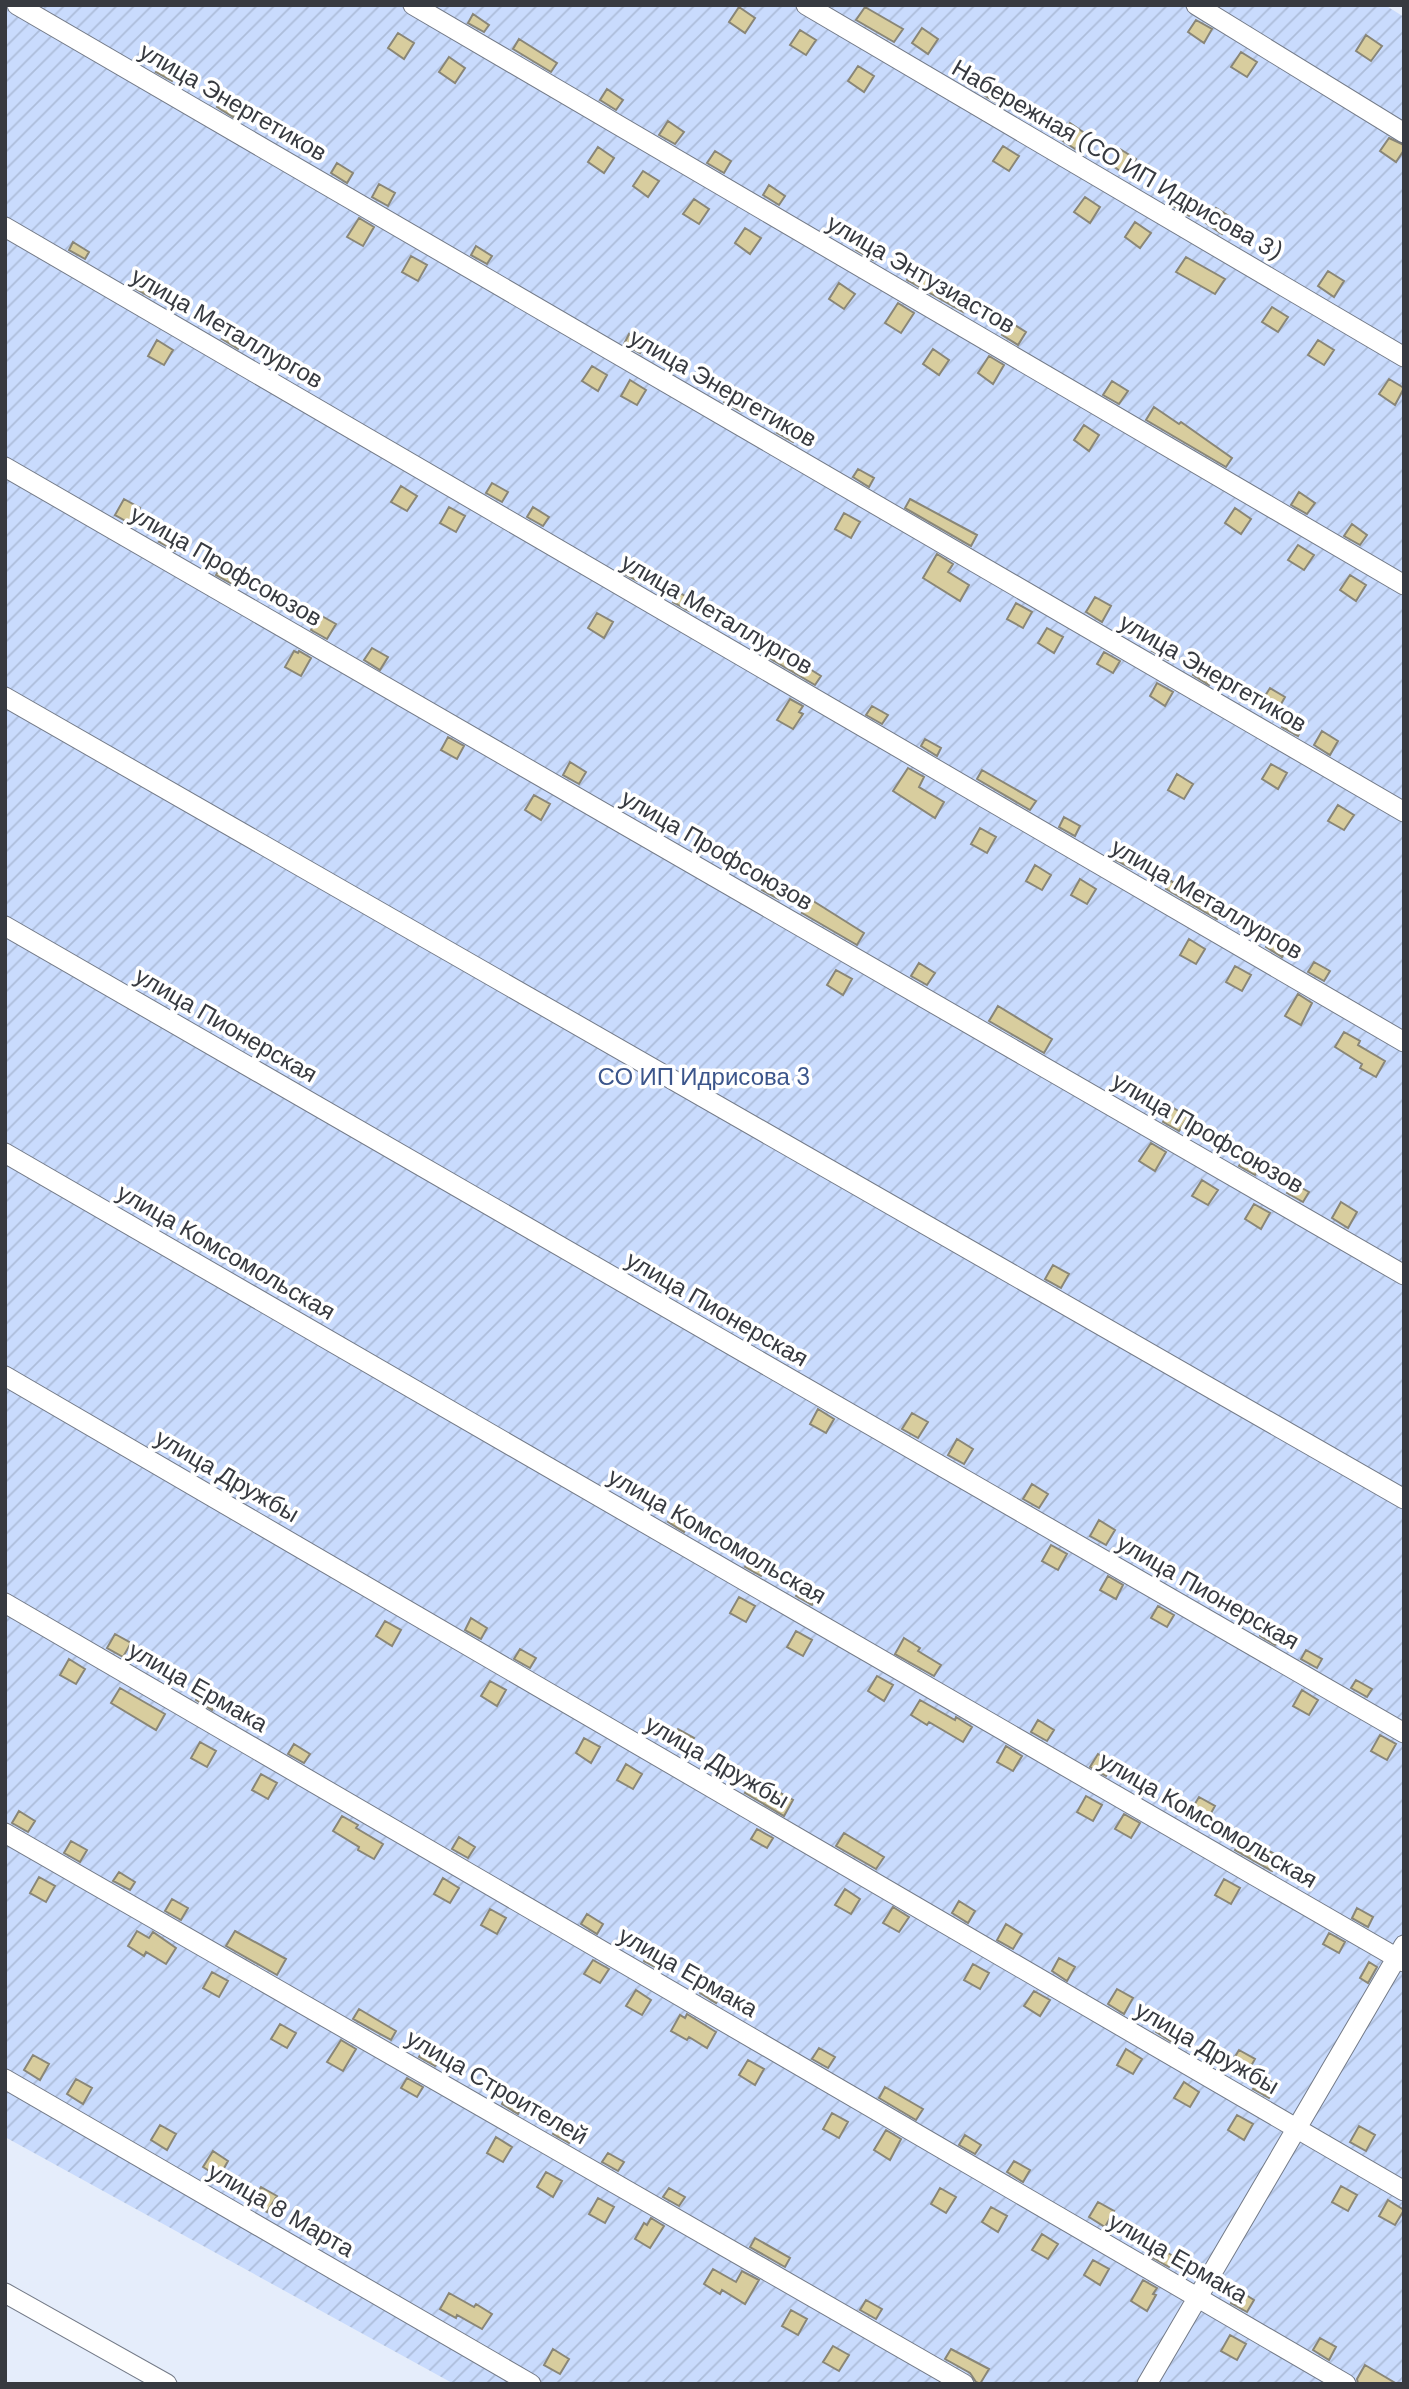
<svg xmlns="http://www.w3.org/2000/svg" width="1409" height="2389" font-family="'DM Sans',sans-serif">
<defs>
<pattern id="garden-furrows" width="10" height="10" patternUnits="userSpaceOnUse" patternTransform="scale(1.75)"><rect width="10" height="10" fill="#c9dbfd"/><path d="M-1 1l2-2M0 10L10 0M9 11l2-2" fill="none" stroke="#adbdda"/></pattern>
</defs>
<rect width="100%" height="100%" fill="#e5edfb"/>
<path fill="url(#garden-furrows)" d="M5,5H1385L1404,17V2384H454L5,2137Z"/>
<path fill="#d8cd9e" stroke="#898677" stroke-width="2" d="M739,7L755,18L745,33L729,22Z
M865,7L903,29L894,42L856,20Z
M473,14L489,25L484,32L468,23Z
M1196,20L1212,29L1204,43L1188,32Z
M922,28L938,39L928,54L912,43Z
M800,30L816,40L806,55L790,45Z
M398,33L414,43L404,59L388,48Z
M1366,35L1382,46L1371,61L1356,51Z
M519,39L557,63L551,72L513,49Z
M1241,52L1257,62L1247,77L1231,67Z
M449,57L465,68L455,83L439,72Z
M161,63L177,73L172,81L156,72Z
M858,66L874,76L864,92L848,81Z
M987,79L1003,90L995,102L979,92Z
M607,89L623,100L616,110L600,100Z
M223,98L239,107L233,117L217,107Z
M668,121L684,132L675,144L659,135Z
M1070,123L1086,134L1075,149L1060,139Z
M1389,138L1404,145V150L1396,162L1380,151Z
M1003,146L1019,156L1009,171L993,161Z
M598,147L614,158L604,173L588,162Z
M1120,149L1136,159L1126,175L1110,164Z
M715,151L731,161L724,173L707,163Z
M337,163L353,173L347,183L331,173Z
M643,171L659,181L648,197L633,186Z
M379,184L395,193L388,206L372,197Z
M769,185L785,196L779,205L763,195Z
M1183,191L1214,212L1216,208L1232,218L1222,234L1191,213L1189,216L1173,206Z
M1085,197L1100,207L1090,223L1074,212Z
M694,199L709,209L699,224L683,214Z
M359,218L374,227L363,246L347,237Z
M1135,222L1151,233L1140,248L1125,237Z
M745,228L761,238L750,254L735,243Z
M863,241L878,251L873,260L856,250Z
M73,242L89,252L85,259L69,250Z
M476,246L492,256L487,264L471,255Z
M411,256L427,265L418,281L402,272Z
M1186,257L1225,279L1215,294L1176,272Z
M914,270L968,304L963,312L907,280Z
M1328,271L1344,281L1334,297L1318,286Z
M141,277L157,286L150,297L134,288Z
M839,283L855,294L844,309L829,299Z
M898,303L914,313L901,333L885,323Z
M1272,307L1288,317L1278,332L1262,322Z
M1010,322L1026,332L1018,345L1002,335Z
M229,328L245,338L238,349L222,339Z
M629,334L645,343L640,353L624,344Z
M157,340L173,350L164,365L148,356Z
M1318,340L1334,350L1324,365L1308,355Z
M933,349L949,360L939,375L923,364Z
M989,356L1004,365L993,384L978,373Z
M592,366L607,375L598,391L582,381Z
M1389,379L1404,388L1395,405L1379,394Z
M630,380L646,390L637,405L621,396Z
M1112,381L1128,391L1119,404L1103,395Z
M730,391L746,400L740,411L724,402Z
M1154,407L1179,424L1181,422L1232,458L1226,467L1146,420Z
M784,421L800,431L793,442L777,433Z
M1084,425L1099,435L1089,451L1074,440Z
M858,469L874,478L869,487L853,477Z
M492,483L508,492L502,502L486,493Z
M401,486L417,496L407,511L391,502Z
M1299,492L1315,503L1307,514L1291,505Z
M124,499L140,508L131,524L115,515Z
M910,499L977,535L971,546L905,508Z
M449,507L465,516L456,532L440,523Z
M533,507L549,517L543,526L527,517Z
M1235,508L1251,519L1241,534L1225,523Z
M844,513L860,522L851,538L835,529Z
M1352,524L1367,535L1360,545L1344,536Z
M168,528L184,537L175,551L159,542Z
M1298,545L1314,555L1304,570L1288,560Z
M937,554L953,564L948,572L969,585L960,601L923,578Z
M224,561L240,570L232,584L216,575Z
M626,563L642,573L637,581L621,572Z
M1350,575L1366,585L1356,601L1340,590Z
M678,592L694,601L689,611L673,602Z
M1095,597L1111,606L1102,622L1086,612Z
M1016,603L1032,612L1023,628L1007,619Z
M597,613L613,622L604,638L588,628Z
M320,615L336,624L327,639L311,630Z
M1047,628L1063,637L1054,653L1038,643Z
M1159,639L1175,648L1168,660L1152,651Z
M372,648L388,657L380,670L364,660Z
M768,649L803,669L805,666L821,676L815,685L764,655Z
M294,651L298,653L299,651L311,658L301,676L285,667Z
M1104,652L1120,661L1113,673L1097,664Z
M1201,663L1217,672L1209,685L1193,675Z
M1157,683L1173,692L1165,706L1150,696Z
M1270,688L1285,697L1276,713L1260,704Z
M790,699L803,706L799,712L803,714L793,729L777,720Z
M872,706L888,715L882,724L866,715Z
M1286,719L1302,728L1298,736L1282,727Z
M1322,731L1338,741L1330,755L1314,745Z
M448,737L464,746L457,759L441,750Z
M925,739L941,748L937,756L921,746Z
M570,762L586,772L579,784L563,775Z
M1271,764L1287,773L1278,789L1262,779Z
M908,768L924,777L919,787L944,802L935,818L893,791Z
M982,770L1036,801L1030,810L977,779Z
M1177,774L1193,784L1184,799L1168,790Z
M534,795L550,804L541,820L525,810Z
M1338,805L1354,815L1344,830L1328,821Z
M1064,817L1080,826L1075,836L1059,827Z
M980,828L996,837L987,853L971,844Z
M1121,851L1137,861L1132,869L1116,860Z
M1035,865L1051,875L1042,890L1026,881Z
M1080,879L1096,889L1087,904L1071,895Z
M767,881L783,890L778,899L762,890Z
M1171,881L1222,909L1217,919L1166,889Z
M810,899L864,933L857,945L802,913Z
M1273,935L1289,944L1282,957L1266,947Z
M1189,939L1205,949L1196,964L1180,955Z
M1314,962L1330,971L1324,981L1308,972Z
M919,963L935,973L927,985L911,976Z
M1235,966L1251,975L1242,991L1226,982Z
M836,970L852,979L843,995L827,985Z
M1298,994L1312,1003L1301,1025L1285,1016Z
M998,1006L1052,1039L1044,1053L989,1021Z
M1344,1032L1360,1041L1358,1045L1385,1061L1376,1077L1360,1068L1362,1064L1335,1047Z
M1172,1107L1188,1117L1179,1131L1163,1122Z
M1151,1143L1166,1152L1155,1171L1139,1161Z
M1245,1156L1261,1165L1255,1175L1239,1166Z
M1202,1180L1218,1190L1208,1205L1192,1196Z
M1293,1183L1309,1192L1303,1202L1287,1193Z
M1341,1202L1357,1212L1348,1228L1332,1218Z
M1254,1204L1270,1213L1261,1229L1245,1219Z
M1053,1265L1069,1274L1061,1288L1045,1279Z
M818,1409L834,1419L826,1433L810,1424Z
M912,1413L928,1422L918,1438L902,1429Z
M957,1439L973,1449L964,1464L948,1455Z
M1032,1484L1048,1494L1039,1508L1023,1499Z
M672,1515L688,1524L684,1532L668,1522Z
M1099,1520L1115,1530L1106,1545L1090,1536Z
M1051,1545L1067,1554L1058,1570L1042,1561Z
M752,1555L768,1564L761,1576L745,1567Z
M1108,1576L1123,1585L1116,1599L1100,1590Z
M804,1583L820,1592L812,1605L796,1596Z
M739,1597L755,1606L746,1622L730,1613Z
M1158,1606L1174,1615L1167,1627L1151,1618Z
M471,1618L487,1628L481,1639L465,1630Z
M385,1621L401,1630L392,1646L376,1636Z
M1267,1623L1283,1633L1275,1645L1260,1636Z
M796,1631L812,1640L803,1656L787,1647Z
M115,1634L131,1643L123,1657L107,1648Z
M904,1638L920,1648L918,1651L941,1665L934,1676L895,1654Z
M520,1649L536,1658L530,1668L514,1659Z
M1306,1650L1322,1659L1317,1668L1301,1659Z
M69,1659L85,1669L76,1684L60,1675Z
M877,1676L893,1685L884,1701L868,1691Z
M1356,1680L1372,1689L1367,1697L1351,1688Z
M490,1681L506,1690L497,1706L481,1696Z
M120,1688L165,1714L156,1730L111,1703Z
M1302,1690L1318,1700L1309,1715L1293,1706Z
M201,1692L217,1701L212,1710L196,1700Z
M920,1700L955,1720L956,1717L972,1727L963,1742L929,1722L927,1725L911,1715Z
M1038,1720L1054,1730L1047,1741L1031,1732Z
M678,1729L694,1738L685,1754L669,1745Z
M1380,1735L1396,1744L1387,1760L1371,1751Z
M584,1738L600,1747L591,1763L576,1753Z
M200,1742L216,1751L207,1767L191,1758Z
M294,1744L310,1754L304,1763L288,1754Z
M1006,1746L1022,1756L1013,1771L997,1762Z
M1098,1754L1114,1763L1106,1776L1090,1767Z
M626,1764L642,1774L633,1789L617,1780Z
M261,1774L277,1783L268,1799L252,1790Z
M752,1780L775,1794L777,1791L793,1800L784,1816L745,1793Z
M1086,1796L1102,1805L1093,1821L1077,1812Z
M1199,1797L1215,1806L1206,1822L1190,1812Z
M19,1811L35,1821L28,1832L12,1823Z
M1124,1814L1140,1823L1131,1838L1115,1829Z
M342,1816L358,1825L356,1828L383,1844L374,1859L358,1850L359,1847L333,1831Z
M757,1829L773,1838L767,1848L751,1839Z
M844,1833L884,1857L876,1869L836,1846Z
M1242,1836L1280,1857L1272,1871L1235,1850Z
M459,1837L475,1847L468,1858L452,1849Z
M71,1841L87,1850L80,1862L64,1853Z
M119,1872L135,1882L130,1890L113,1881Z
M39,1877L55,1886L46,1902L30,1893Z
M443,1878L459,1888L450,1903L434,1894Z
M1224,1879L1240,1888L1231,1904L1215,1895Z
M845,1889L860,1899L851,1914L835,1905Z
M172,1899L188,1908L181,1920L165,1911Z
M959,1901L975,1911L968,1923L952,1913Z
M893,1907L909,1917L899,1932L883,1923Z
M1357,1908L1373,1917L1368,1927L1352,1918Z
M490,1909L506,1918L497,1934L481,1925Z
M587,1914L603,1924L597,1934L581,1924Z
M1006,1924L1022,1934L1013,1949L997,1940Z
M137,1931L149,1938L153,1932L176,1948L166,1964L146,1952L144,1956L128,1946Z
M235,1931L286,1959L277,1975L226,1946Z
M1329,1933L1345,1942L1339,1953L1323,1944Z
M650,1950L666,1959L660,1970L644,1961Z
M1059,1958L1075,1967L1067,1981L1052,1971Z
M593,1960L609,1969L600,1983L584,1974Z
M1369,1962L1377,1967L1368,1983L1360,1978Z
M973,1964L989,1973L980,1989L964,1980Z
M212,1972L228,1981L219,1997L203,1988Z
M707,1981L723,1991L716,2003L700,1993Z
M1117,1989L1133,1998L1124,2014L1108,2004Z
M636,1990L651,2000L642,2015L626,2006Z
M1034,1991L1050,2000L1040,2016L1024,2006Z
M359,2009L396,2031L391,2040L353,2019Z
M687,2014L716,2032L707,2048L689,2037L687,2040L671,2031L680,2015L685,2018Z
M1164,2018L1180,2028L1172,2042L1156,2032Z
M280,2024L296,2033L287,2048L271,2039Z
M341,2040L356,2049L343,2071L327,2062Z
M425,2047L441,2057L435,2066L419,2057Z
M819,2048L835,2057L828,2068L812,2059Z
M1126,2049L1142,2059L1133,2074L1117,2065Z
M1239,2050L1255,2059L1246,2075L1230,2065Z
M33,2055L49,2064L40,2080L24,2070Z
M748,2060L764,2069L755,2085L739,2075Z
M1261,2076L1277,2085L1269,2098L1253,2089Z
M407,2078L423,2087L417,2097L401,2088Z
M76,2079L92,2088L83,2104L67,2094Z
M1184,2082L1199,2092L1190,2107L1174,2098Z
M885,2087L923,2109L916,2120L879,2098Z
M509,2092L525,2101L518,2114L502,2104Z
M832,2113L848,2122L839,2138L823,2129Z
M1237,2115L1253,2124L1244,2140L1228,2130Z
M160,2125L176,2134L167,2150L151,2140Z
M558,2126L574,2135L569,2143L553,2134Z
M1359,2126L1375,2135L1366,2151L1350,2142Z
M886,2130L901,2139L890,2160L874,2150Z
M965,2135L981,2145L975,2154L959,2145Z
M496,2137L512,2147L503,2162L487,2153Z
M213,2151L228,2161L219,2177L203,2167Z
M608,2153L624,2162L618,2171L602,2162Z
M1014,2161L1030,2170L1023,2182L1007,2172Z
M546,2172L562,2181L553,2197L537,2187Z
M1341,2186L1357,2195L1348,2211L1332,2202Z
M261,2187L277,2196L267,2212L251,2202Z
M669,2188L685,2197L679,2206L663,2197Z
M940,2188L956,2197L946,2213L931,2204Z
M598,2198L614,2207L605,2223L589,2214Z
M1388,2200L1404,2210L1395,2225L1379,2216Z
M1098,2202L1114,2211L1105,2227L1089,2217Z
M991,2207L1007,2216L998,2232L982,2222Z
M651,2218L664,2226L650,2248L635,2239L644,2223L647,2225Z
M1042,2234L1058,2244L1048,2259L1032,2250Z
M755,2238L790,2258L785,2267L750,2247Z
M1159,2248L1175,2257L1169,2267L1153,2258Z
M1093,2260L1109,2269L1100,2285L1084,2275Z
M713,2269L736,2282L742,2271L759,2280L745,2304L722,2290L720,2294L704,2284Z
M1143,2280L1157,2288L1153,2294L1156,2295L1147,2311L1131,2301Z
M1238,2290L1254,2300L1247,2312L1231,2303Z
M449,2293L474,2307L476,2304L492,2314L482,2329L457,2315L456,2318L440,2309Z
M866,2300L882,2309L876,2319L860,2310Z
M791,2310L807,2319L798,2335L782,2326Z
M1230,2335L1246,2344L1237,2360L1221,2351Z
M1320,2338L1336,2347L1329,2360L1313,2350Z
M833,2346L849,2355L839,2371L823,2362Z
M553,2349L569,2359L560,2374L544,2365Z
M951,2349L989,2369L980,2384L976,2382L970,2373L945,2359Z
M1365,2365L1397,2384H1358L1357,2379Z"/>
<g fill="none" stroke-linecap="round" stroke-linejoin="round">
<defs>
<path id="minor" d="M17,5L1404,812
M413,5L1404,585
M806,5L1404,357
M1196,5L1404,133
M5,227L1404,1042
M5,467L1404,1275
M5,697L1404,1499
M5,926L1404,1733
M5,1153L1404,1962
M5,1376L1404,2191
M5,1603L1346,2384
M5,1833L964,2384
M5,2079L531,2384
M5,2293L167,2384
M1147,2384L1404,1945"/>
</defs>
<use href="#minor" stroke="#747b88" stroke-width="21"/>
<use href="#minor" stroke="#fff" stroke-width="19"/>
</g>
<g text-anchor="middle" stroke-width="7" stroke-linejoin="round" paint-order="stroke">
<g font-size="24" fill="#373a40" stroke="#fff">
<text transform="translate(233 102) rotate(30)" y="8">улица Энергетиков</text>
<text transform="translate(1117 160) rotate(30)" y="8">Набережная (СО ИП Идрисова 3)</text>
<text transform="translate(921 274) rotate(30)" y="8">улица Энтузиастов</text>
<text transform="translate(227 328) rotate(30)" y="8">улица Металлургов</text>
<text transform="translate(723 388) rotate(30)" y="8">улица Энергетиков</text>
<text transform="translate(226 566) rotate(30)" y="8">улица Профсоюзов</text>
<text transform="translate(717 614) rotate(30)" y="8">улица Металлургов</text>
<text transform="translate(1213 673) rotate(30)" y="8">улица Энергетиков</text>
<text transform="translate(717 850) rotate(30)" y="8">улица Профсоюзов</text>
<text transform="translate(1207 899) rotate(30)" y="8">улица Металлургов</text>
<text transform="translate(226 1025) rotate(30)" y="8">улица Пионерская</text>
<text transform="translate(1208 1133) rotate(30)" y="8">улица Профсоюзов</text>
<text transform="translate(226 1252) rotate(30)" y="8">улица Комсомольская</text>
<text transform="translate(717 1309) rotate(30)" y="8">улица Пионерская</text>
<text transform="translate(227 1476) rotate(30)" y="8">улица Дружбы</text>
<text transform="translate(717 1536) rotate(30)" y="8">улица Комсомольская</text>
<text transform="translate(1208 1592) rotate(30)" y="8">улица Пионерская</text>
<text transform="translate(198 1687) rotate(30)" y="8">улица Ермака</text>
<text transform="translate(717 1762) rotate(30)" y="8">улица Дружбы</text>
<text transform="translate(1208 1820) rotate(30)" y="8">улица Комсомольская</text>
<text transform="translate(688 1972) rotate(30)" y="8">улица Ермака</text>
<text transform="translate(1207 2048) rotate(30)" y="8">улица Дружбы</text>
<text transform="translate(497 2087) rotate(30)" y="8">улица Строителей</text>
<text transform="translate(281 2210) rotate(30)" y="8">улица 8 Марта</text>
<text transform="translate(1178 2258) rotate(30)" y="8">улица Ермака</text>
</g>
<g font-size="24" fill="#3b558b" stroke="#fff">
<text x="704" y="1085">СО ИП Идрисова 3</text>
</g>
</g>
<rect width="1409" height="2389" fill="none" stroke="#373a40" stroke-width="14"/>
</svg>
